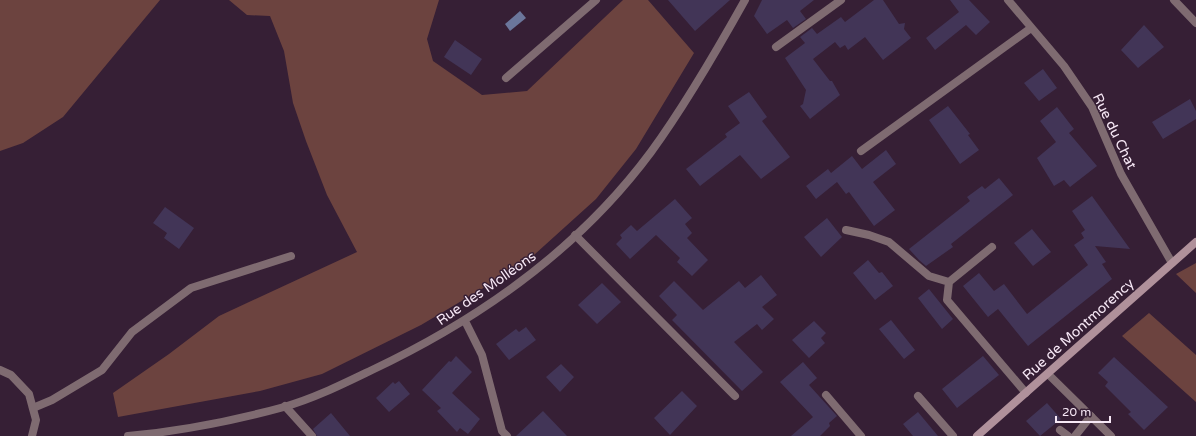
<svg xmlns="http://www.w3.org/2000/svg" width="1196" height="436" font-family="'Varela Round',sans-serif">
<rect width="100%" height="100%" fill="#361f35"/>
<path fill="#6c433f" d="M0,0H160L63,117L23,143L0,151Z
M229,0H439L427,39L433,61L482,95L527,91L623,0H648L694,53L636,149L596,199L524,264L421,325L322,374L260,391L118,417L113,393L169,354L219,316L357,252L327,195L306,141L293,103L284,51L270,16L247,15Z
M1196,263V293L1176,274Z
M1149,313L1196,355V402L1122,336Z"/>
<path fill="#6b769b" d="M520,11L526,18L510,31L505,24Z"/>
<path fill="#423557" d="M668,0H730L695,31Z
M762,0H814L800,11L806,19L793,28L787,20L767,34L754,16Z
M874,0H883L899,24L905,23L904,29L911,38L883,60L865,37L848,50L845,45L840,48L835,42L813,59L830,81H832L840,95L810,119L800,106L803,104L806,90L785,58L805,43L800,37L812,28L817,34L841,17L845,22Z
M950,0H969L990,22L976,35L966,25L935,50L926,38L959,12Z
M1144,25L1164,47L1138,68L1121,50Z
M455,40L482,59L471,75L444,57Z
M1043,69L1057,88L1039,101L1024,83Z
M749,92L767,117L762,121L790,157L761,179L740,155L700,186L686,169L727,137L725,134L740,123L728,106Z
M1190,99L1196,111V119L1163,139L1152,122Z
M948,106L970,134L968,135L979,150L960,164L929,120Z
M1057,107L1074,129L1069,133L1097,166L1070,187L1064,180L1054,186L1037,158L1056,142L1040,121Z
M886,150L896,164L873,182L895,210L874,226L849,192L846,194L837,182L816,199L806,186L828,169L831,173L852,156L862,169Z
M999,178L1013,195L951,244L953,247L926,266L919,260L909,249L970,201L967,197L982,186L985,189Z
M1092,196L1130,249L1095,246L1106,262L1102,264L1112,279L1028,346L998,309L988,317L963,286L979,273L994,291L1004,284L1027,314L1088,265L1074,245L1084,238L1081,233L1085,230L1072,211Z
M675,199L692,218L685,224L692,233L687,238L708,260L692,276L677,262L680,258L656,235L630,259L616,244L622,238L620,235L631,225L637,231Z
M165,207L194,228L179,249L164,238L167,233L153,223Z
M827,218L842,237L821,257L804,237Z
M1032,229L1051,252L1033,266L1014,243Z
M868,260L879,273L882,272L893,286L875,300L853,273Z
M761,275L777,295L762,307L774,319L762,330L757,324L734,342L763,372L742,391L672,320L677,315L659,296L674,281L703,310L739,281L745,288Z
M602,283L621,302L597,324L578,305Z
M929,289L953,319L942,329L918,298Z
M891,320L915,350L904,359L879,329Z
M814,321L826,333L821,338L825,343L809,358L792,340Z
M526,327L536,340L509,360L496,344L516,329L519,332Z
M456,356L472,372L452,393L480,419L468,434L460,428L457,432L437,411L441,408L422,390L449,361L451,362Z
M983,356L999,375L957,408L942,389Z
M1114,357L1168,407L1144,430L1128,414L1131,412L1105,386L1108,382L1098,373Z
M803,362L817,378L809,385L837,416L829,423L830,426L820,436H791L813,417L780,382Z
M561,364L574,377L560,392L546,377Z
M399,381L410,394L389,412L376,398L393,382L395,384Z
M682,391L697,406L670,435L654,418Z
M1047,403L1061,419L1040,436L1026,421Z
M543,411L567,436H516Z
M918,412L938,436H913L903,424Z
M331,413L350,436H317L313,429Z"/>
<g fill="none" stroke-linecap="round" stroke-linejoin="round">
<path stroke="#7f6b71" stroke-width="8" d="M575,235L735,396
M918,396L953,436
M285,406L312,436
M33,408L52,400L102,370L132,332L191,288L291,256
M1060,430L1068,436
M1075,436L1091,416"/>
<path stroke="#7f6b71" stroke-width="8" d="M1008,0L1064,66L1092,107L1121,174L1172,263
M1174,0L1196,23
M776,47L841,0
M506,78L596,0
M861,151L1031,28
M846,230L869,235L889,242L929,276L949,282
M992,247L949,282L947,300L1026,393
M465,321L482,355L502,431L507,436
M0,370L11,375L29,394L36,420L32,436
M1048,374L1111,436
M826,395L861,436
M128,436C181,431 233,421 284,407C315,398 343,384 372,370C480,319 579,249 651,152C686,104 716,52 745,0"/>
<path stroke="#b0919b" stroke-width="8" d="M977,436L1196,242"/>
</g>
<g text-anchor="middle" stroke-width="3" stroke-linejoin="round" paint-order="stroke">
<g font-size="14" fill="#f7e8f6" stroke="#361f35">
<text transform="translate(1115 131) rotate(64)" y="5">Rue du Chat</text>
<text transform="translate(486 288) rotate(-35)" y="5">Rue des Molléons</text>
<text transform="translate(1078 329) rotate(-42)" y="5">Rue de Montmorency</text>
</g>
</g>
<path d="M1056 416v6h54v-6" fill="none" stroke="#f7e8f6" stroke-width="2"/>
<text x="1062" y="416" font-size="12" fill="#f7e8f6" stroke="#361f35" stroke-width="3" paint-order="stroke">20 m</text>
</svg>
